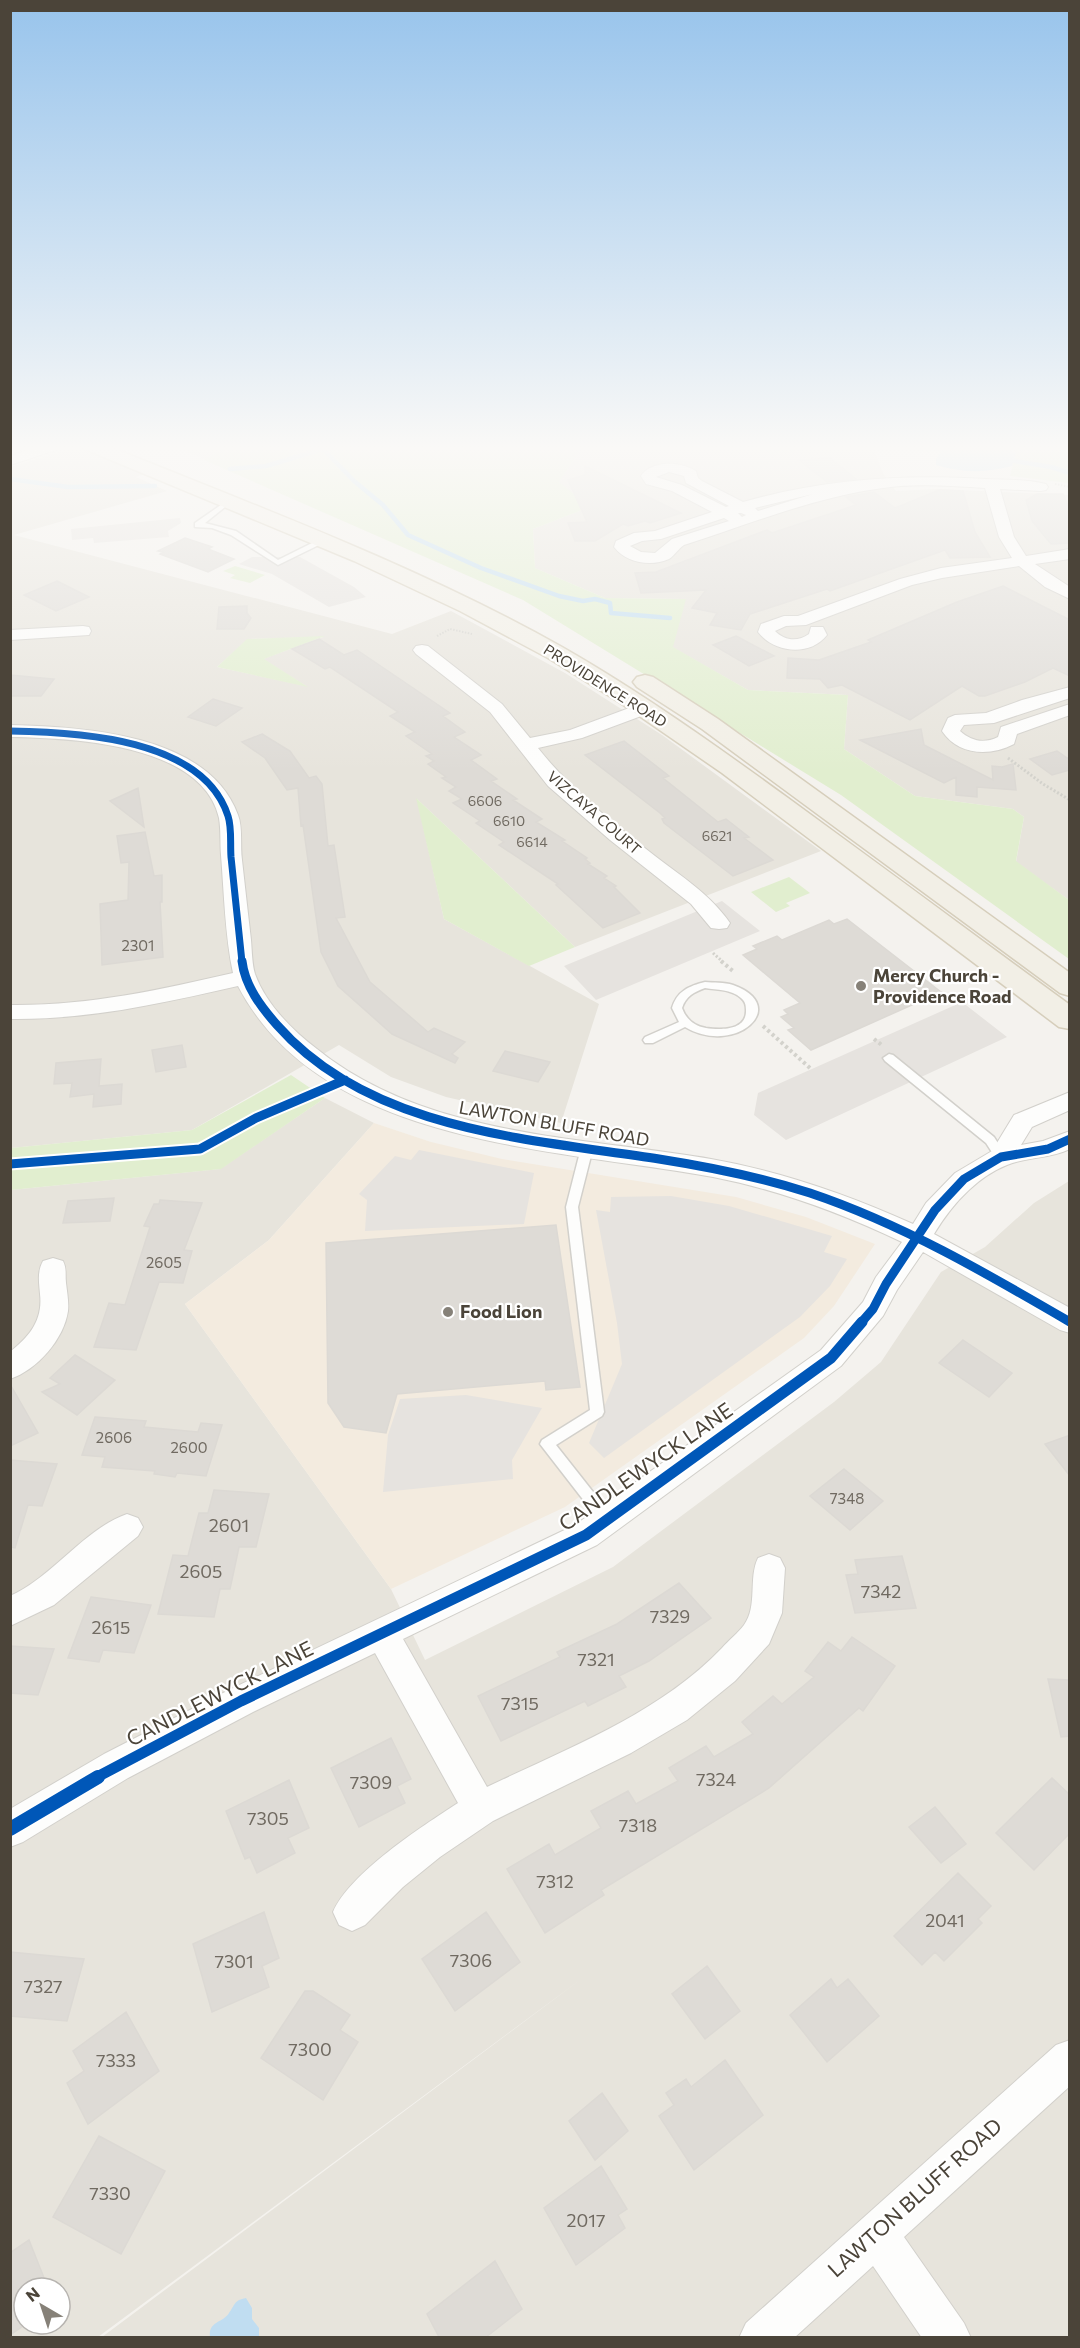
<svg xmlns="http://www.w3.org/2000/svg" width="1080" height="2348" font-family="Commissioner,sans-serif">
<rect width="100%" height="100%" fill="#f4f2ee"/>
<path fill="#e7e4dc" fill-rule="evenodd" d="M168,444H323L232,470Z
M610,444H735L771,454L872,445L884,475L896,491L938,489L1069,495V900L1016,862L1024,817L1013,809L915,796L844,749L848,695L748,690L672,647L685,599L605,598L535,568L533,529L590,507L558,483L579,452Z
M76,447H93L152,471L136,477L167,491L14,535L392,634L451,611L565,673L662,735L821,851L575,947L417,799L444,919L599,1004L561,1123L446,1097L391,1077L339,1045L192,1130L11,1148V467ZM323,637L263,659L306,686L217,667L248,639Z
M325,1098L374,1123L269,1240L185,1304L391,1589L425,1660L613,1567L834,1402L881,1362L941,1272L985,1247L1034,1203L1069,1181V2337H102L584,1977L98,2337L11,2338V1190L220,1169ZM24,2288H60V2324H24Z"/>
<path fill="#f3ebdf" d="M374,1123L431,1142L502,1159L736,1197L806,1217L875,1244L834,1306L804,1338L565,1507L391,1589L185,1304L269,1240Z"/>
<path fill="#e1eecf" d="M241,444H610L579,452L559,482L590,507L533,529L535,568L605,598L686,599L673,647L748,690L848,695L844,749L915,796L1013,809L1024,817L1016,861L1069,900V959L841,795L523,600L204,460L225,448Z
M735,444H946L941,449L927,452L872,445L771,454Z
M1002,444H1069V483L1010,476L1016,453Z
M235,566L265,575L250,583L230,578L235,575L223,571Z
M325,636L264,659L308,687L217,667L247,639Z
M416,798L432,813L575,947L529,966L444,919Z
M789,877L810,893L786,903L790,906L776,912L751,892Z
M291,1075L325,1098L221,1169L11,1190V1148L192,1130Z"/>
<path fill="#e6e3df" d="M180,518L181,523L168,531L169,537L94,543L93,538L72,540L71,529Z
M252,557H300L354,587L366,597L329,607L272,574L239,564Z
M722,901L760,931L596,1000L564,966Z
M962,1002L1007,1037L786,1140L754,1115L758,1093Z
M419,1150L534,1173L524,1224L365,1231L367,1200L359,1194L395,1156L411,1160Z
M671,1196L729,1206L832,1236L824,1252L847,1259L830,1286L800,1317L604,1458L589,1443L622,1364L617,1323L596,1210L610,1212L611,1197Z
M466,1395L542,1408L512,1460L513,1479L383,1492L388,1435L400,1399Z"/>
<path fill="#c0ddf1" d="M946,444H1002L1016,453L1012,466C984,473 964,473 936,465V459Z
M246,2298L252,2308V2319L259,2328V2337H210C208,2321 223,2323 229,2313C235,2305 234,2300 246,2298Z"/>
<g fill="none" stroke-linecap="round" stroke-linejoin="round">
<path stroke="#c0ddf1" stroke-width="4.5" d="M903,444L949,451
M323,449L354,481L383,505L408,535L481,568L559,596L583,601L595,599L610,603L611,613L670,618
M1003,459L1051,467L1070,473
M230,469L266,466L323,449L353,444
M10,479L68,487L155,486"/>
</g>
<path fill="#dedbd6" stroke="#dcd9d4" stroke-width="1.5" d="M830,458L856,479L827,482L799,460Z
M585,466L681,513L650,523L645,521L628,526L623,524L595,541H575L568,523L587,522L568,480L585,475Z
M939,490L963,491L975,532L990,557L950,558L945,550L830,591L827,589L750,614L741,630L710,625L717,613L692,608L706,590L641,593L635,573L656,572L767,530L772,533L856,505L846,497L874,492L895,508Z
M1037,494H1063L1070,510V543L1051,544L1032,521L1026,500Z
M185,538L212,547L208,549L234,559L208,572L160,554L163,552L158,551Z
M57,581L89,597L56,611L24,595Z
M1003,586L1070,620V676L1053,668L1025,682L985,696H979L962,686L910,720L842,685L828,688L820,679L787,678L788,658L819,660L871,642L868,640L957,602Z
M247,606V613L251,618L244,629H217L219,607Z
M736,636L774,656L749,666L713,645Z
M319,639L344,655L357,650L450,713L443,716L465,732L454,737L481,755L471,760L497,779L491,781L517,799L513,800L542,819L536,822L565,840L562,841L587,858L585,859L590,863L588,864L607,876L604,878L616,886L614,887L640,913L603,928L556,885L558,884L499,845L504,842L476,823L480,821L453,803L462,799L449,791L456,787L442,778L446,777L428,764L434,761L426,756L432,754L406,736L415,732L390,716L398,712L330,667L325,669L292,649Z
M10,675L54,679L41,696H10Z
M213,699L242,708L216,726L188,717Z
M921,729L924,745L993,780L992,766L1002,767L1013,764L1016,790L977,787V797L956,795V777L944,783L860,740Z
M262,734L290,751L309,778L316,776L322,784L328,846L334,845L345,917L336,918L370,982L428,1032L434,1028L465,1042L452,1054L458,1058L455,1063L392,1034L338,986L321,952L303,825L301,826L298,788L287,790L265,758L242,742Z
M624,741L669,776L663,778L718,822L726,819L749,837L744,838L773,860L733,876L664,823L662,819L665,818L660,813L585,755Z
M1057,751L1070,760V770L1052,775L1030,759Z
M138,788L144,827L110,801Z
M145,832L154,876L162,875V902H160L163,957L102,965L100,904L128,900L129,862L121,863L117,836Z
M847,919L941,992L811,1050L788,1030L794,1028L781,1017L788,1014L784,1010L800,1003L743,955L757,949L753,946L777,936L782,940L829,920L834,924Z
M182,1045L186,1067L156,1072L152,1050Z
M505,1051L550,1062L538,1082L493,1071Z
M101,1059L99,1086L122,1084L121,1104L93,1107L94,1094L70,1097L72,1083L54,1084L56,1063Z
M114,1198L110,1221L63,1223L68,1201Z
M160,1200L202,1203L184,1250L192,1251L183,1283L159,1282L136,1350L94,1347L109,1303L125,1305L150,1227L144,1226L154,1204H159Z
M556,1225L580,1387L546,1390L545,1381L397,1394L386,1433L344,1427L328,1403L326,1243Z
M963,1340L1012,1373L989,1397L939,1363Z
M75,1355L115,1380L77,1415L42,1392L60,1384L50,1378Z
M10,1384L38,1433L10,1446Z
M95,1417L146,1421L144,1427L198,1432L201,1423L222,1425L206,1476L177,1473L175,1477L154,1474L155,1471L102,1467L105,1457L82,1455Z
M1070,1435V1476L1045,1444Z
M10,1460L57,1464L42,1506L28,1505L15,1548L10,1547Z
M844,1469L883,1501L850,1530L810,1496Z
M214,1490L269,1494L256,1547H239L230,1589H220L214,1617L158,1614L173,1555L188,1556L199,1513H208Z
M902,1556L916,1608L855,1613L846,1575L858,1574L855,1560Z
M679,1583L711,1618L649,1661L619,1676L626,1687L588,1706L585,1701L501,1741L478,1696L560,1657L557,1652L617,1624Z
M91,1597L151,1605L134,1653L103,1650L99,1662L68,1658Z
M852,1637L895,1666L863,1711L859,1708L769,1788L601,1890L604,1895L545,1933L507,1869L549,1844L555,1855L601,1828L591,1811L628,1791L636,1804L678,1781L669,1768L706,1746L714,1757L753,1734L742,1722L773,1696L782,1704L814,1677L805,1671L828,1642L841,1651Z
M10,1646L54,1649L38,1695L10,1693Z
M1048,1679L1070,1680V1736L1061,1737Z
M391,1738L411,1779L397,1786L405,1803L359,1827L331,1768Z
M1052,1778L1070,1795V1833L1034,1870L996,1833Z
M289,1780L309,1828L288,1838L295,1853L257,1873L250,1857L245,1859L226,1811Z
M935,1807L966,1844L941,1863L909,1827Z
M958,1873L991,1906L978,1919L982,1923L944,1961L935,1952L922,1965L894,1936Z
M264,1912L279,1958L262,1966L269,1987L212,2012L193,1944Z
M486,1912L520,1962L455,2011L422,1959Z
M10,1952L84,1959L67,2021L10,2016Z
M707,1966L740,2011L705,2039L672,1994Z
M831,1979L837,1988L848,1979L879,2016L827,2062L790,2015Z
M305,1991H313L350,2015L340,2030L358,2042L323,2100L261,2058Z
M126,2012L159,2071L88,2124L67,2083L84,2071L73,2051Z
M725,2060L763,2115L694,2170L659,2116L674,2105L666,2093L686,2079L691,2087Z
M602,2093L628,2131L595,2160L569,2121Z
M99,2136L165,2171L121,2254L53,2217Z
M601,2166L627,2209L618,2215L625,2228L576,2265L544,2208Z
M29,2240L48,2288H24V2324H26L10,2335V2253Z
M495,2261L522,2309L486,2337H439L427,2314Z"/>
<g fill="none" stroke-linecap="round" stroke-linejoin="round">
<defs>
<path id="service" d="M228,500L232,502L230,503L205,523L236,531L278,560L320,539L327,541L278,565L231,535L212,528L195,527V523Z
M705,982C714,983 724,982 733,985C792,1006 735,1057 685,1027L653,1043H645L643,1040L645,1037L679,1022L672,1008C677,991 689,986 705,982ZM705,988C717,990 731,989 741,998C745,1001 746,1005 746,1010C747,1031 720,1030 706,1028C694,1026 686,1019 682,1008C686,996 694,992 705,988Z
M889,1054L893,1055L994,1137L1007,1157L1005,1160H997L986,1143L885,1061L883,1058Z
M587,1144L593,1148L578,1207L604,1412L602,1416L556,1445L612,1516L614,1520L612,1524L607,1526L602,1524L540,1444L542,1440L590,1410L566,1207L581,1148Z"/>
<path id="minor" d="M47,444H67L65,447L10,465V456Z
M663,464C675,463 686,465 696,471L698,478L702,481L743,502C823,479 904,474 986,479C1006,480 1027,479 1046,484L1048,487L1046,490L1041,491L1000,489L1014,537L1026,556L1070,549V559L1035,564L1070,587V599L1045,587L1019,566L942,578L912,585L806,625L786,626L775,631C785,641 798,642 809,634L811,627H823L827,635C810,657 774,653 758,632L761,624L784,616H798L900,579L941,568L1012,558L999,537L985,488C951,486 916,483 883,488C815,497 749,524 684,545C678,549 675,555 669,559C651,567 626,563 614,547L616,541L634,533L655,531L712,512L672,491L646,484L641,476C646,468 654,466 663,464ZM669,472L684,476L686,483L729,506L726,507L682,485L656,477ZM813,494L758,511L755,508ZM738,513H741L746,515L742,517ZM724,518L729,521L672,539L655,553L641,552L630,546L642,541L661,539Z
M83,626L89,627L91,631L89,635L10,640V630Z
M422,645L428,646L502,704L530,738L570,730L640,704H652L655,708L652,712L582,738L538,748C571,790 613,823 655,856C681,876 711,895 730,923L727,928L719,929L711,928L691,904L610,840L548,786L490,712L416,654L413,650L416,646Z
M1070,687V698L994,723L964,725L960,731C971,741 984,744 998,737L1001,727L1070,704V715L1017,734L1014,744C989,757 958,755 942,731L948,718L955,715L986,713L1022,700Z
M10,725C83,727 208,733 238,815C243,828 240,846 242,860C245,887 248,914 251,940C252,952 252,964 255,974C266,1004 292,1030 317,1049C426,1137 579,1136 711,1159C780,1171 849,1195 913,1224L926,1203L955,1173L992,1151L1014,1115L1070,1092V1110L1032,1127L1021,1145L1043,1141L1070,1131V1149C1049,1159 1026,1157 1007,1165C975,1178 951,1206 934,1234L1070,1308V1333L1060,1330L923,1252L897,1290L883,1316L841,1366L597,1545L403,1639L487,1787C568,1748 659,1714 722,1648C729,1640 738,1633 744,1625C758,1606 748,1578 758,1558L769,1554L780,1558L785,1568L782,1613L769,1644L735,1681L687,1720L631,1753L493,1821L440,1857L403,1887L365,1925L352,1931L339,1925L333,1912C350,1873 421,1827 458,1803L375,1653L253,1712L128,1778L23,1842L10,1847V1809L104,1754L229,1690L575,1525L821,1350L863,1302L876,1277L902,1242C841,1213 779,1190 713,1177C557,1148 322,1147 238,986C163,1003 89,1020 10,1019V1005C87,1006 159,990 233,973C225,937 224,892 221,855C220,842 221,830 219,818C202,743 70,738 10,737Z
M53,1258L63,1261C67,1269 65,1274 66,1283C67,1292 69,1302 68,1311C64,1339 37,1370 10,1379V1352C30,1336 43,1320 40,1294C39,1282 37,1272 43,1261Z
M127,1514L138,1518L143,1527L138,1536L54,1605L10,1626V1596C54,1576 84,1529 127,1514Z
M1070,2040V2086L904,2237L964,2323L971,2338H922L873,2266L794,2338H739L746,2323L1056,2045Z"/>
<path id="primary" d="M79,444H103C258,507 416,565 562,647C641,692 715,745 788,798C882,866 975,936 1070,1005V1029L1059,1027L722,773L619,702L548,658L460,611L354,561L82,448Z
M645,675L653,677L718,719L1070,973V996L1060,993L702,729L637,687L633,682L637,677Z"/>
</defs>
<use href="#service" stroke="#d2d0cb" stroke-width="3"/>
<use href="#minor" stroke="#d2d0cb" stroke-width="2"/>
<use href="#primary" stroke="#d6cebb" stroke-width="3"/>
<path stroke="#d3d2cc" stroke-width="2" stroke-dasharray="1.5 1.5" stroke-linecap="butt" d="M1055,484L1070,487
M437,636L450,629L472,634"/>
<path stroke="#d3d2cc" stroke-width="3" stroke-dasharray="2 2" stroke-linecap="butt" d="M1008,758L1043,784L1070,800
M713,953L723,962"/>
<path stroke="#d3d2cc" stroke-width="4" stroke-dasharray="3 3" stroke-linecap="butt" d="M721,961L733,971
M763,1026L810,1068
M874,1039L883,1046"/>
<use href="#service" fill="#fdfdfc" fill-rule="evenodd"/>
<use href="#minor" fill="#fdfdfc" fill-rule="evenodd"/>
<use href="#primary" fill="#f2efe6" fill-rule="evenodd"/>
<defs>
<path id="cycleway-far3" d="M10,731C78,732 203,738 228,816C232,828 230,843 231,857C235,892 238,927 242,962"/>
<path id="cycleway-far2" d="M242,961C245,986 261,1007 277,1025C370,1131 530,1139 659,1159C710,1167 760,1177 810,1193C902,1224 986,1273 1070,1322
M10,1164L200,1149L256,1118L345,1080
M860,1324L873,1309L886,1284L935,1210L964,1179L1001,1157L1048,1149L1070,1139"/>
<path id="cycleway-far1" d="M95,1778L241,1701L586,1535L831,1358L862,1322"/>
<path id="cycleway" d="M10,1829L98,1777"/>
</defs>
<use href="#cycleway-far3" stroke="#fff" stroke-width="10"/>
<use href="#cycleway-far2" stroke="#fff" stroke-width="13"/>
<use href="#cycleway-far1" stroke="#fff" stroke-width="15"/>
<use href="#cycleway" stroke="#fff" stroke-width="17"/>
<use href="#cycleway-far3" stroke="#0057b8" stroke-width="7"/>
<use href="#cycleway-far2" stroke="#0057b8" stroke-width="9"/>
<use href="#cycleway-far1" stroke="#0057b8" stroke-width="11"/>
<use href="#cycleway" stroke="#0057b8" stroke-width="14"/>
</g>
<linearGradient id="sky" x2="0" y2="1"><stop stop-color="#98c4ec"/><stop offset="0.58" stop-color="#faf9f7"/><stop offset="1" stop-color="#faf9f7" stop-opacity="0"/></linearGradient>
<rect width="1080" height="772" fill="url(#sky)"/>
<g fill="#868178" stroke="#fff" stroke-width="2">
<circle cx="861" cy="986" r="6"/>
<circle cx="448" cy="1312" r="6"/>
</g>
<g text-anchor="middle" stroke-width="4.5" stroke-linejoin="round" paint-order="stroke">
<g font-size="14" fill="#706a61">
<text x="485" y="806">6606</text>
<text x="509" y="826">6610</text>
<text x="717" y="841">6621</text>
<text x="532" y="847">6614</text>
</g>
<g font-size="15" fill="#4b4439" stroke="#fff">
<text transform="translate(605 686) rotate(32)" y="5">PROVIDENCE ROAD</text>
<text transform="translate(594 813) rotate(41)" y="5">VIZCAYA COURT</text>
</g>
<g font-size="15" fill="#706a61">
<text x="138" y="951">2301</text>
<text x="164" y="1268">2605</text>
<text x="114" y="1443">2606</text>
<text x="189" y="1453">2600</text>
<text x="847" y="1504">7348</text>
</g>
<g font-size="18" font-weight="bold" fill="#4b4439" stroke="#fff" text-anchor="start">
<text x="873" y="982">Mercy Church -<tspan x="873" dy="21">Providence Road</tspan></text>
<text x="460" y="1318">Food Lion</text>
</g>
<g font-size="18" fill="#4b4439" stroke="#fff">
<text transform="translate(554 1124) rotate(10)" y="6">LAWTON BLUFF ROAD</text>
</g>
<g font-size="18" fill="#706a61">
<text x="229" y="1532">2601</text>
<text x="201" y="1578">2605</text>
<text x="881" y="1598">7342</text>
<text x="670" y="1623">7329</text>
<text x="111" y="1634">2615</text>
<text x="596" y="1666">7321</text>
<text x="520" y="1710">7315</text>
<text x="716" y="1786">7324</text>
<text x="371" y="1789">7309</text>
<text x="268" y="1825">7305</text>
<text x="638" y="1832">7318</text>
<text x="555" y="1888">7312</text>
<text x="945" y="1927">2041</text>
<text x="471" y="1967">7306</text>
<text x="234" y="1968">7301</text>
<text x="43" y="1993">7327</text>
<text x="310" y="2056">7300</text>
<text x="116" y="2067">7333</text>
<text x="110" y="2200">7330</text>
<text x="586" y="2227">2017</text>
</g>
<g font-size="21" fill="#4b4439" stroke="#fff">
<text transform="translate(646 1467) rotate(-35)" y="7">CANDLEWYCK LANE</text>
<text transform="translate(220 1694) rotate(-27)" y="7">CANDLEWYCK LANE</text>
<text transform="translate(915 2198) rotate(-42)" y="7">LAWTON BLUFF ROAD</text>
</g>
</g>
<rect width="1080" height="2348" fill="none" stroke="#4b4439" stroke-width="24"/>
<g transform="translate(42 2306) rotate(321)"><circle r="28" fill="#ffffff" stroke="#b7b4b0" stroke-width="1.5"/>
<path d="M0-4.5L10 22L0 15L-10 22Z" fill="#868178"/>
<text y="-9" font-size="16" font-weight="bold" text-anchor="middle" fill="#4b4439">N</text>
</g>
</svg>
